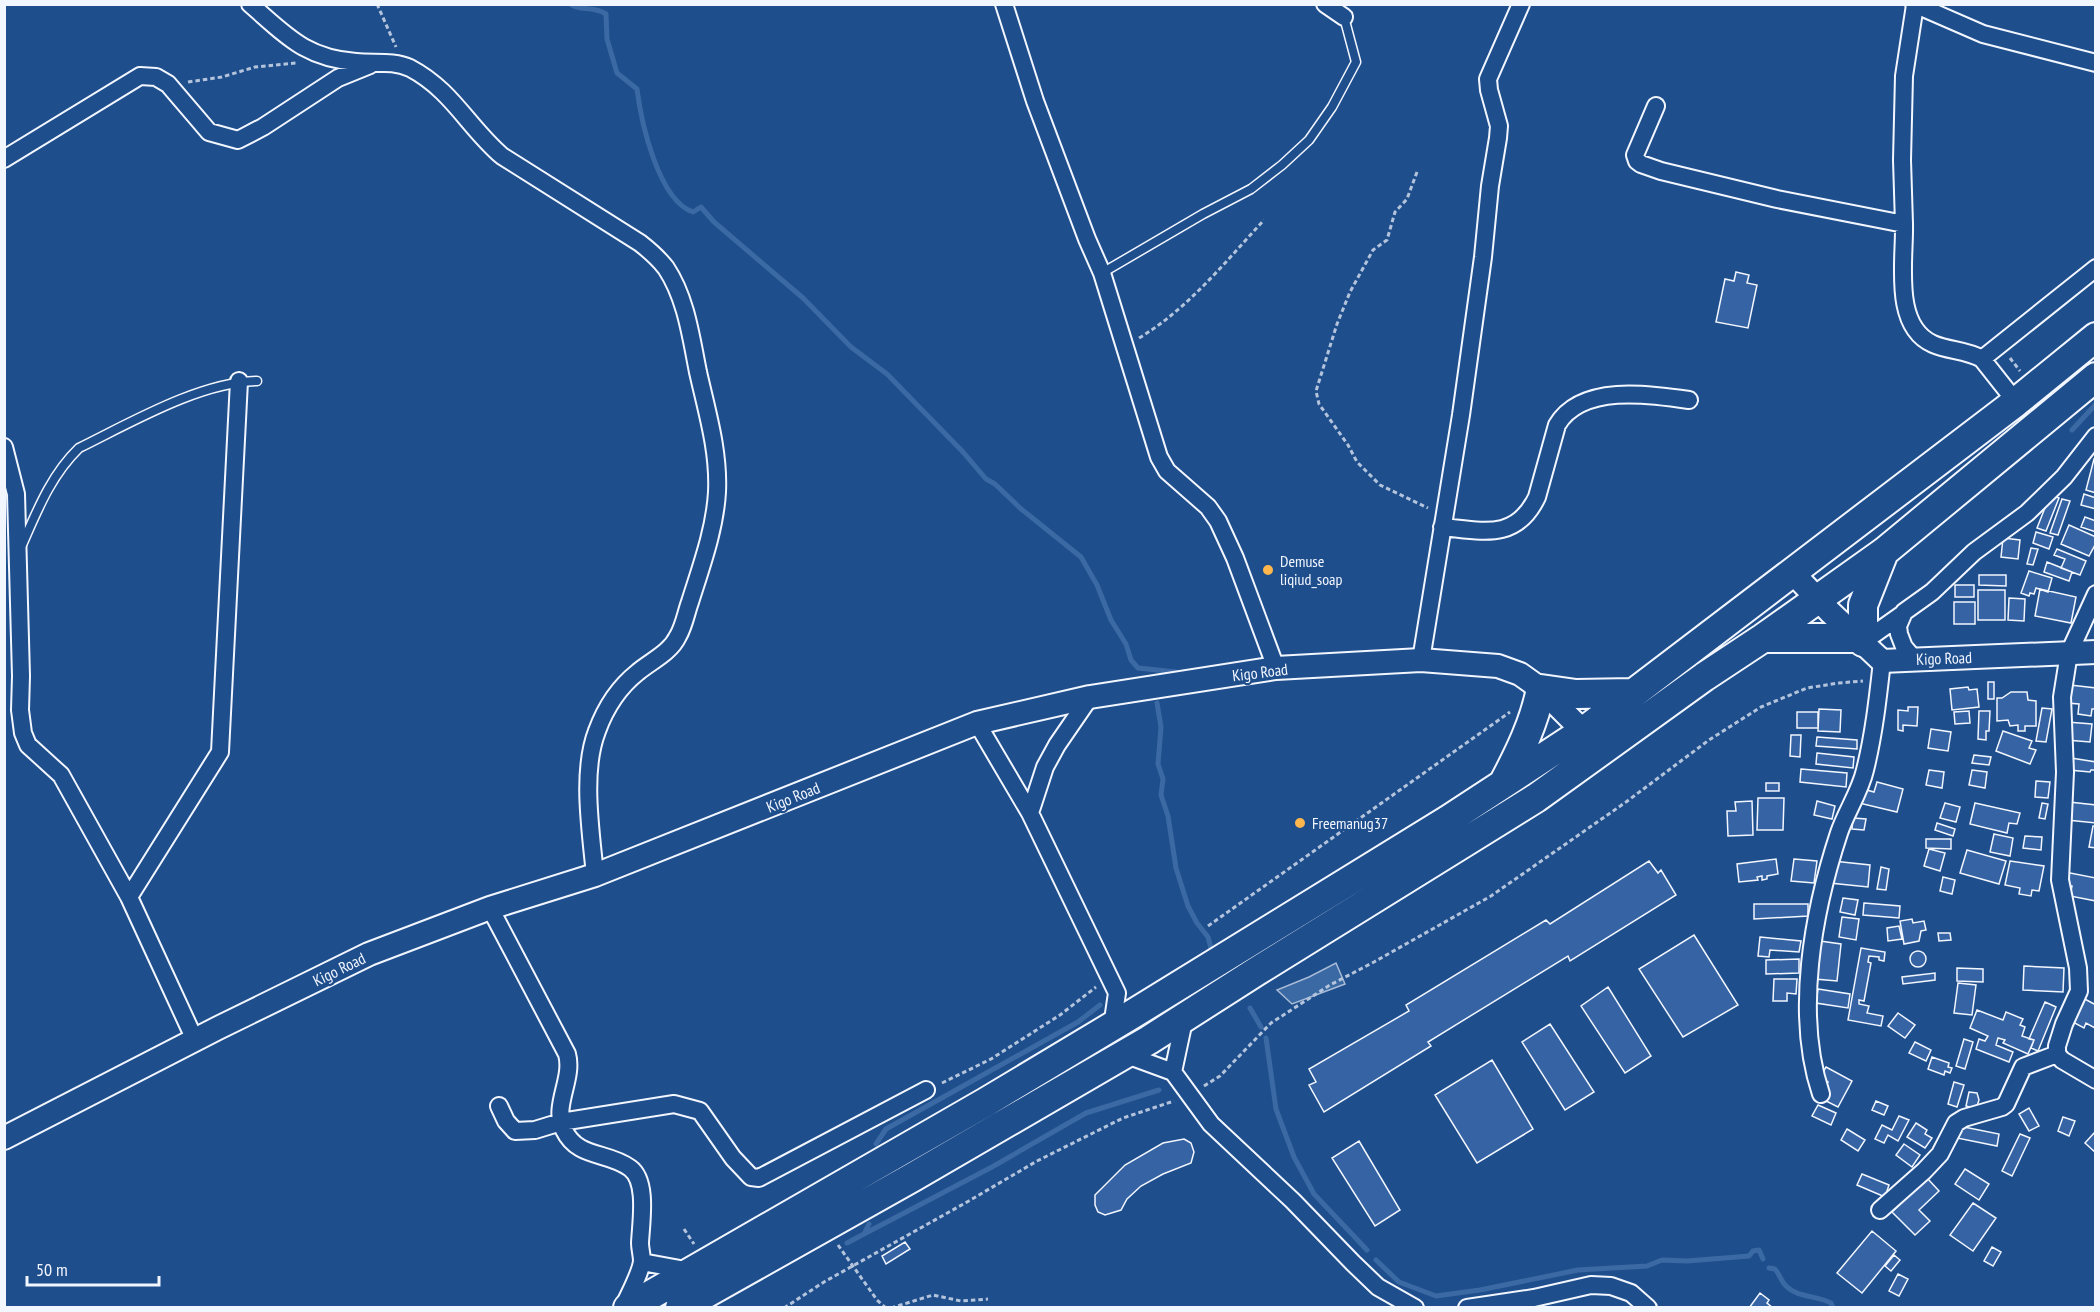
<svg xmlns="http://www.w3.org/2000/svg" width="2100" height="1312" font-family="'PT Sans Narrow',sans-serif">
<rect width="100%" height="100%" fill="#1f4e8c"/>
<path fill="#3b69a3" stroke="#a8bbd7" stroke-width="1.5" d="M1336,963L1345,984L1292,1004L1277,990L1309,977Z"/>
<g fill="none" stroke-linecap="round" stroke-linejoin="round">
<path stroke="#3b69a3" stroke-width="5" d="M570,4C582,12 591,5 606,14L607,39L617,73L637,89C641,121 658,200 693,212L701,207L714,222L803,298L851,347L887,374L963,452L986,479L995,484L1020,508L1081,557L1097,585L1111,620L1126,644L1131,660L1138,668L1176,672L1178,678
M2072,430L2096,404
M1157,703L1161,727L1158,764L1163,779L1161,795L1168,816L1176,868L1188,906L1197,923L1208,937L1212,952
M1250,1008L1261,1027
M1266,1038L1276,1109L1294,1157L1314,1194L1367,1250
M876,1144L886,1129L1078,1022L1100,1005
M864,1234L992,1167L1086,1113L1159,1090
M847,1243L864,1234L869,1224
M1376,1260L1399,1282L1436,1296L1480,1290L1578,1270L1647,1266L1662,1260L1687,1261L1749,1256L1753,1251L1759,1250L1763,1259
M1769,1268L1775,1269C1780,1275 1781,1281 1786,1286C1798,1298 1816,1295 1831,1303L1833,1308"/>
</g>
<path fill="#3563a3" stroke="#f2f6ff" stroke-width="1.5" d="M1736,272L1749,275L1747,283L1757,285L1748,328L1716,322L1725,279L1734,281Z
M2094,459L2096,460V493L2086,490Z
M2084,494L2096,498V509L2081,505Z
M2050,495L2059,498L2046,531L2037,528Z
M2062,499L2070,501L2058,535L2050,533Z
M2085,517L2096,521V532L2081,527Z
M2069,525L2096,537V543L2089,556L2061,544Z
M2036,532L2053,537L2049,549L2033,543Z
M2003,538L2020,540L2018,559L2001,557Z
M2031,548L2038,549L2033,565L2027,564Z
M2057,549L2086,561L2080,575L2061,568L2065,559L2054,555Z
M2047,562L2072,572L2069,581L2044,572Z
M2029,571L2052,578L2048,592L2036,588L2034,594L2030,593L2029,596L2021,593Z
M1979,575H2006V586L1979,585Z
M1955,585H1974V597H1955Z
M2040,589L2076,597L2071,623L2035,616Z
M1978,590H2005V620H1978Z
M2009,598L2025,599L2024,621L2008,620Z
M1954,602H1975V624H1954Z
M1988,682H1994V699H1988Z
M2070,685L2096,688V709H2092L2091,716L2078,714L2079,704L2067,703Z
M1968,687L1969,690L1977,689L1979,707L1952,710L1950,689Z
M2011,692H2027L2028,700L2036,701V726H2025V731H2018V725L2010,726L2008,720L1997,721V698H2002Z
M1908,707H1918L1917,726L1903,725V731L1898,730V710L1908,711Z
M2042,708L2052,709L2046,742L2036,741Z
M1819,709L1841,710L1840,732L1818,731Z
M1969,711L1970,723L1955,724L1954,712Z
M1979,711H1990L1989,731H1986V740L1978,739Z
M1797,712H1818V728H1797Z
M2067,722L2092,724L2090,742L2066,740Z
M1931,729L1951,732L1948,751L1928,748Z
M2003,731L2032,741L2029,748L2036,750L2030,764L1996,751Z
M1791,735H1801L1800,757L1790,756Z
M1817,737L1857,740V749L1816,746Z
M1817,753L1854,757L1853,768L1816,764Z
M1974,755L1991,757L1989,765L1972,763Z
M2071,758L2096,762V770H2091L2090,772L2069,770Z
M1801,769L1847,773L1846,787L1800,782Z
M1929,770L1944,772L1942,788L1926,785Z
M1972,770L1987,772L1985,788L1969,785Z
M2036,781L2050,782L2048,798L2035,797Z
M1877,782L1903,789L1897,812L1859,803L1863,789L1874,792Z
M1766,783H1779V791H1766Z
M1758,798H1784L1783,830H1757Z
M1752,801L1753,835L1728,836L1727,811H1736L1735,802Z
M1817,801L1835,806L1832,819L1814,815Z
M2069,802L2096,805V823L2067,820Z
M1945,803L1960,807L1956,822L1940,818Z
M1975,803L2020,813L2017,824L2009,823L2007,833L1970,824Z
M2042,803L2048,804L2045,819L2039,818Z
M1853,818L1866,819L1864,830L1852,829Z
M1937,823L1955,829L1953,836L1935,830Z
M2093,826H2096V848L2089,847Z
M1994,834L2013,838L2010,856L1990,852Z
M2025,836L2042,837L2041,850L2023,848Z
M1926,839H1951V849L1926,848Z
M1929,849L1945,853L1940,871L1924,866Z
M1967,850L2006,861L1999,884L1960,873Z
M1776,859L1778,874L1767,876V879L1762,880V876L1757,877L1758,880L1739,882L1737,864Z
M1794,859L1817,861L1814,883L1791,881Z
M1649,861L1658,873L1661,870L1676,895L1570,961L1568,956L1428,1042L1431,1046L1324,1112L1309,1085L1316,1082L1309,1069L1409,1011L1406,1005L1546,920L1550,924Z
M1833,861L1870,865L1868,887L1830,883Z
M2010,861L2044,866L2039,891L2032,890L2031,896L2019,894L2020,888L2005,885Z
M1881,867L1889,869L1886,890L1877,889Z
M2065,872L2096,878V901L2070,896L2072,886L2063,884Z
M1943,877L1955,880L1952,894L1940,891Z
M1843,898L1858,900L1855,915L1840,912Z
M1864,903L1900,906L1899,918L1863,915Z
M1754,904H1808V916L1754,919Z
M1842,917L1859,919L1856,940L1839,937Z
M1912,919L1913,923L1924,921L1926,930L1921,931L1919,941L1904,944L1900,921Z
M1899,926L1902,939L1888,941L1887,928Z
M1938,933H1950L1951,940L1939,941Z
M1694,935L1738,1005L1683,1037L1639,969Z
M1760,937L1801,941L1799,952L1770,950L1769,957L1758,956Z
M1820,941L1841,944L1837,981L1815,979Z
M1861,948L1885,952L1884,961L1879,960V957L1869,956L1868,962L1871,963L1864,1001L1859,1000V1004L1869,1006L1867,1013L1883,1016L1881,1026L1848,1020Z
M1910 959a8 8 0 1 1 16 0a8 8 0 1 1-16 0Z
M1799,959V973L1766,974V960Z
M2024,966L2064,968L2063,992L2023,990Z
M1957,968L1983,969V982L1957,981Z
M1935,973V980L1903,984L1902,977Z
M1774,979H1797L1796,994L1787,993V1001H1773Z
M1958,983L1976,985L1972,1015L1954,1013Z
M1608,987L1651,1056L1625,1073L1581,1006Z
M1818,989L1850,994L1848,1008L1816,1003Z
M2081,997L2096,1005L2095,1028L2086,1023L2084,1028L2069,1020Z
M2045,1002L2056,1007L2038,1051L2031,1048L2034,1040L2029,1039Z
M1977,1010L2003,1020L2006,1012L2023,1019L2020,1025L2025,1027L2022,1036L2034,1040L2028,1054L2003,1043L2005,1040L1998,1038L1996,1045L2013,1052L2009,1062L1976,1049L1979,1039L1985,1041L1988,1036L1970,1028Z
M1898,1013L1915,1025L1905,1038L1888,1026Z
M1550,1024L1594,1092L1565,1110L1522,1042Z
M1964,1039L1973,1042L1965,1069L1956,1066Z
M1915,1042L1931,1050L1926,1061L1909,1053Z
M1932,1057L1949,1063L1948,1067L1952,1068L1950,1073L1945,1071L1944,1075L1928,1069Z
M1492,1060L1533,1129L1477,1163L1435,1095Z
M1826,1067L1852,1081L1838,1107L1826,1101L1829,1096L1822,1092L1828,1082L1820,1077Z
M1954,1082L1964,1085L1957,1107L1948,1104Z
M1969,1092L1977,1093L1979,1100L1976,1109L1966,1106Z
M1876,1101L1888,1106L1884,1115L1872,1110Z
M1818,1105L1836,1113L1831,1125L1812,1116Z
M2029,1108L2039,1126L2029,1131L2019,1114Z
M1899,1116L1909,1120L1898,1141L1888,1135L1884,1143L1875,1139L1882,1125L1892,1130Z
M2063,1117L2075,1121L2069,1136L2058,1131Z
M1916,1123L1927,1130L1925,1134L1932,1138L1925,1148L1907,1137Z
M1959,1126L1999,1134L1997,1146L1957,1138Z
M1847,1129L1865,1140L1858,1151L1841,1140Z
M2095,1132H2096V1153L2085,1143Z
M2020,1134L2030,1138L2012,1176L2002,1171Z
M1184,1139L1191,1143L1194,1152L1191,1163L1163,1174L1141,1186L1127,1199L1121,1210L1105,1215L1098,1212L1095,1205V1195L1125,1165L1163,1143Z
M1359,1141L1400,1210L1375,1226L1332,1158Z
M1904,1144L1920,1155L1912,1167L1896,1155Z
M1965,1169L1989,1184L1979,1200L1955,1184Z
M1862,1174L1889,1185L1885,1197L1857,1185Z
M1927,1178L1939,1191L1919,1210L1930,1221L1915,1235L1892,1212Z
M1973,1203L1996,1218L1973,1251L1950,1235Z
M1872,1231L1896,1251L1862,1293L1837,1273Z
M905,1242L910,1249L886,1264L882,1256Z
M1992,1247L2001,1252L1993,1266L1984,1261Z
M1894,1255L1900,1260L1891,1271L1885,1266Z
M1898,1274L1908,1279L1899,1296L1889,1291Z
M1760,1293L1769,1300L1767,1303L1773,1308H1749Z"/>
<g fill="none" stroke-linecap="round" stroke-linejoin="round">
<defs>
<path id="lane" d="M1102,273L1203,214L1251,189L1282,165L1309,140L1332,107L1356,62L1344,17
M22,545C37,511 51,475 79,448C130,423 200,382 257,381"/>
<path id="street" d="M250,4C287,36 305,58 356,62C374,64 393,60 410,68C452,90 468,127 502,156L640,243C649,250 659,259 666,268C686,298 691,337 698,372C707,412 719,451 717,492C715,529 701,567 690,602C686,613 684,626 678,636C670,653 651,661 638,672C619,687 605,709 597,731C581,772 591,832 595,875
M1004,4L1035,101L1087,239L1102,273L1159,457L1167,471L1208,507L1218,521L1235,558L1276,668
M1325,4L1344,17
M1914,4L1983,34L2096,63
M1656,106L1635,155L1637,161L1641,164L1661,171L1777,199L1904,224C1905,260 1892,326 1933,344C1949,351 1967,350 1982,359L2016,402
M4,159L140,76L156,77L168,84L209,132L238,140L263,127L338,78L370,65
M1904,224L1902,160L1904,76L1915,5
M1982,359L2096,268
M4,447L16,494L21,676L20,710L23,733L28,745L61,775L129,897L195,1040
M1442,527C1483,531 1516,541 1537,497L1557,425C1581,384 1649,394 1689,400
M2096,594L2069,653L2062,697L2065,772L2060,880L2078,968L2079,991L2064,1024L2057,1046V1054L2062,1060L2096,1080
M1863,642L1904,613
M1421,660L1461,415L1483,257L1490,186L1498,138L1499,126L1489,90L1488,79L1521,4
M1915,660L1904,647L1899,634L1898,626L1904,612L1932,592L1974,552L2027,513L2064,477L2096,436
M977,723L1030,813L1117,993L1112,1027
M1030,813L1045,767L1057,745L1090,697
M129,897L220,752L239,381
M490,908L567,1054C574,1079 552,1106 564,1130C578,1159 607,1151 630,1168C648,1181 641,1222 640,1243C640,1249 642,1255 642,1261C641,1273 628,1296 623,1308
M1124,1054L1173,1072L1211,1124L1293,1201L1353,1263L1378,1287L1415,1308
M1173,1072L1185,1016
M1821,1094C1794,1014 1813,912 1839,833C1846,812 1860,792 1865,770C1874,734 1878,697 1882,661
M499,1106L506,1121L515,1131L535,1130L561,1122L674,1104L700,1111L733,1158L751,1177L759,1178L926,1090
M1880,1210L1924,1171L1940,1154L1956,1123L1964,1118L2002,1107L2006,1104L2023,1067L2057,1054
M642,1262L691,1271
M1467,1308L1534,1298L1591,1285L1611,1286L1631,1293L1648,1308"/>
<path id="secondary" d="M1792,572L1830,612L1882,661L2096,652
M4,1138L218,1028L369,954L490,908L595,875L977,723L1090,697L1276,668L1421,660L1498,666L1520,674L1541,689L1595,743"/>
<path id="highway" d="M1763,638H1857
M1863,642V605L1884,552
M1504,782C1520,752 1534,723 1541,689L1576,694L1633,693
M628,1308L986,1102L1131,1015L1448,820L1584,731L2016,402L2096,337
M680,1308L913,1177L1149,1040L1257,971L1536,798L1704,677L1763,638L1884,552L2096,377"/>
</defs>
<use href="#lane" stroke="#f2f6ff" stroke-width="11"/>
<use href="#street" stroke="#f2f6ff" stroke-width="20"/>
<use href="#secondary" stroke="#f2f6ff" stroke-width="26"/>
<use href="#highway" stroke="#f2f6ff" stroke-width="32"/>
<path stroke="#b3c4dc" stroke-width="3" stroke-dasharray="4.5 3" stroke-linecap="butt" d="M377,4L396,47
M188,82L222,77L255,67L296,63
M1417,172L1407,199L1395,212L1387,240L1373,250L1350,292L1337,324L1316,391L1319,404L1348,445L1357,462L1380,485L1428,508
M1139,338C1188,309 1226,261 1264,220
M2010,358L2020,371
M1208,926L1510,712
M942,1083L991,1059L1060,1015L1096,987
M1204,1086L1220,1076L1271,1023L1330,985L1374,962L1491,896L1626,802L1709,740L1761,707L1807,688L1839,683L1863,681
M684,1229L694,1244
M838,1245L877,1300L886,1308
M784,1308L824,1282L967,1202L1037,1161L1123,1118L1174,1101
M891,1308L933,1295L961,1301L988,1299"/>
<use href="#lane" stroke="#1f4e8c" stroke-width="8"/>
<use href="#street" stroke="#1f4e8c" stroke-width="16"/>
<use href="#secondary" stroke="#1f4e8c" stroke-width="22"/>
<use href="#highway" stroke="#1f4e8c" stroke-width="28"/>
</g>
<g fill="#ffb74d" stroke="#1f4e8c" stroke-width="2">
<circle cx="1268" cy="570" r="6"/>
<circle cx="1300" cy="823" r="6"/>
</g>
<g text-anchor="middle" stroke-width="4.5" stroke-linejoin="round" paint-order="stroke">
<g font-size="16" fill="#f2f6ff" stroke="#1f4e8c" text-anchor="start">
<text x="1280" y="567">Demuse<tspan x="1280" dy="18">liqiud_soap</tspan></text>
<text x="1312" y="829">Freemanug37</text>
</g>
<g font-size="16" fill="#f2f6ff" stroke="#1f4e8c">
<text transform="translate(1944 658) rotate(-2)" y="6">Kigo Road</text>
<text transform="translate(1260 672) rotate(-7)" y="6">Kigo Road</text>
<text transform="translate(793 797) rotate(-22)" y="6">Kigo Road</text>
<text transform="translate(339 969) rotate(-26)" y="6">Kigo Road</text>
</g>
</g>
<rect width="2100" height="1312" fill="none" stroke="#f2f6ff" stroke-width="12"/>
<path d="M27 1276v9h132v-9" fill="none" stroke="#f2f6ff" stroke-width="3"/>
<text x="36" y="1276" font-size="18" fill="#f2f6ff" stroke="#1f4e8c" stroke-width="4.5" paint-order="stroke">50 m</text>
</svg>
